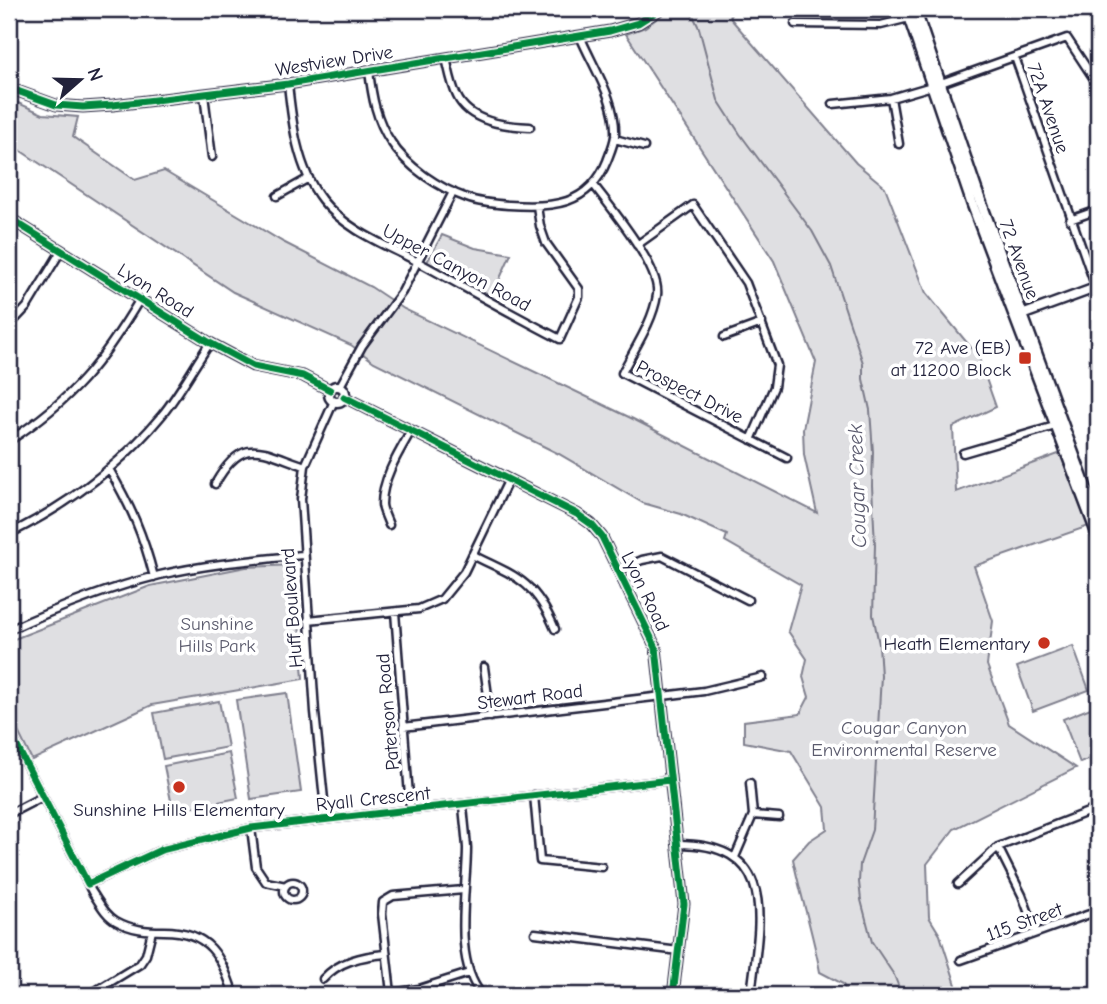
<svg xmlns="http://www.w3.org/2000/svg" width="1107" height="1004" font-family="'Comic Neue',sans-serif">
<rect width="100%" height="100%" fill="#fff"/>
<filter id="ink" filterUnits="userSpaceOnUse"><feTurbulence type="fractalNoise" baseFrequency=".0143" numOctaves="2"/><feDisplacementMap in="SourceGraphic" scale="14" xChannelSelector="R" yChannelSelector="G"/><feConvolveMatrix kernelMatrix="1 2 1 2 8 2 1 2 1" color-interpolation-filters="sRGB"/></filter>
<g filter="url(#ink)">
<path fill="#dfdfe2" stroke="#80808e" stroke-width="2" d="M670,9H730L731,19L856,163L885,187L926,293L978,356L996,407L953,427L956,492L1061,453L1089,526L974,566L993,621L987,665L1009,724L1076,768L954,829L927,864L929,917L940,935L956,985V995H847L843,984L820,972C813,933 801,897 793,859L809,841L827,829L825,807L791,751L744,742V721L800,714L809,697L803,677L807,659L788,631L801,585L725,541L727,535L681,514L643,503L559,454L374,362L351,345L233,292L9,143V99L43,114L78,117L73,137L135,180L164,171L283,242L371,287L404,309L633,419L817,513L804,455L803,429L816,362L774,261L626,34L645,27Z
M442,235L475,248L511,254L492,296L427,262Z
M295,565L303,679L152,705L32,760L9,713V641L150,586L246,567Z
M1073,646L1089,690L1033,711L1017,667Z
M287,693L301,792L251,799L236,700Z
M219,701L228,747L163,759L154,713Z
M1098,705V756L1080,763L1063,719Z
M229,753L238,798L173,811L164,766Z"/>
<g fill="none" stroke-linecap="round" stroke-linejoin="round">
<path stroke="#7a7a88" stroke-width="2" d="M690,9L699,28L718,100L740,134L812,231L831,266L863,363V379L870,410L873,452L872,486L875,545L873,615L879,644L881,676L872,830L860,864L859,882L861,900L872,942L894,975L902,995"/>
<defs>
<path id="minor" d="M917,15L936,9
M795,24L881,25L909,18
M1015,57L1096,288
M446,58C449,70 451,84 457,96C469,122 505,126 530,127
M369,71C372,96 376,120 391,142C407,167 439,188 467,198C480,203 495,204 509,205C551,208 589,206 607,161C610,153 614,144 615,136C617,101 593,67 580,36
M941,83L1067,38L1098,85
M288,84C292,122 297,168 322,200C347,231 386,245 420,263C466,288 513,315 560,339L579,297V289L546,243L540,226L537,206
M204,95L212,157
M891,98L899,144
M833,104L891,98L932,86
M615,139L644,147
M593,184C610,207 661,267 657,295C653,322 634,349 622,373L787,458
M277,196L309,178
M1070,220L1098,210
M637,245L693,205L746,283L777,365L774,387L751,440
M9,326L27,307L61,251
M724,337L762,323
M340,386L362,346L402,292L453,192
M9,441C73,399 101,364 140,299
M963,453L1055,426
M109,469C131,507 143,534 154,577
M215,484C243,434 260,451 305,466
M389,525C387,519 382,510 382,504C382,479 399,452 411,431
M9,534C68,505 120,466 162,415C180,393 194,366 210,343
M472,555C516,576 535,581 555,629
M619,570L642,560L662,556L748,600
M395,612L410,809
M308,620L419,609L442,599L464,572L509,479
M9,630C57,608 108,588 160,575C206,564 255,560 303,555
M484,667L491,717
M403,727L704,691L763,677
M9,731L92,892C99,902 105,915 116,921C132,930 147,931 164,931C210,931 221,956 234,995
M534,795L540,861L602,867
M463,805C464,819 466,834 467,848C467,891 452,960 482,995
M9,814L42,797
M753,815L779,817
M326,819L315,712L301,499L305,466L334,401
M251,828L256,867L266,882L286,886
M678,844C781,844 759,923 751,995
M998,847L1022,895L1036,932
M735,857L753,815L750,783
M284 891a9 9 0 1 1 18 0a9 9 0 1 1-18 0Z
M88,884L161,850L251,828L670,780
M958,884L998,847L1098,808
M464,890L393,896L383,902L382,914L391,993L419,989L469,973
M535,933L679,951
M961,960L1098,911
M323,979C339,961 362,956 386,954
M751,993L768,995
M89,995L140,964L146,955L152,931"/>
<path id="tertiary" d="M9,88L56,105L83,107L113,105L288,84L610,31L638,23L660,9
M9,218L210,343L253,366L303,376L330,390
M1019,316L1098,287
M329 394a8 8 0 1 1 16 0a8 8 0 1 1-16 0Z
M344,397L577,514L591,524L602,537L656,648L684,904L673,995"/>
<path id="secondary" d="M906,9L972,204L1098,537
M915,9L977,191L1098,520"/>
</defs>
<use href="#minor" stroke="#22223b" stroke-width="11"/>
<use href="#tertiary" stroke="#22223b" stroke-width="13"/>
<use href="#secondary" stroke="#22223b" stroke-width="14"/>
<use href="#minor" stroke="#fff" stroke-width="6"/>
<use href="#tertiary" stroke="#fff" stroke-width="8"/>
<use href="#secondary" stroke="#fff" stroke-width="9"/>
<path stroke="#22223b" stroke-width="2" stroke-dasharray="10 5" stroke-linecap="butt" d="M146,9H207"/>
<defs>
<path id="cycleway" d="M9,88L56,105L83,107L113,105L288,84L610,31L638,23L660,9
M9,218L210,343L253,366L303,376L330,390
M344,397L577,514L591,524L602,537L656,648L684,904L673,995
M9,731L88,884L161,850L251,828L670,780"/>
</defs>
<use href="#cycleway" stroke="#fff" stroke-width="11"/>
<use href="#cycleway" stroke="#00873e" stroke-width="7"/>
</g>
</g>
<g fill="#c8321e" stroke="#fff" stroke-width="2.5">
<rect x="1018" y="351" width="14" height="14" rx="3.5"/>
<circle cx="1044" cy="643" r="7"/>
<circle cx="179" cy="787" r="7"/>
</g>
<g text-anchor="middle" stroke-width="7" stroke-linejoin="round" paint-order="stroke">
<g font-size="19" fill="#22223b" stroke="#fff">
<text transform="translate(334 60) rotate(-9)" y="7">Westview Drive</text>
<text transform="translate(1049 108) rotate(71)" y="7">72A Avenue</text>
<text transform="translate(1020 259) rotate(70)" y="7">72 Avenue</text>
<text transform="translate(457 267) rotate(28)" y="7">Upper Canyon Road</text>
<text transform="translate(156 290) rotate(32)" y="7">Lyon Road</text>
<text transform="translate(690 391) rotate(27)" y="7">Prospect Drive</text>
<text transform="translate(646 591) rotate(64)" y="7">Lyon Road</text>
<text transform="translate(291 608) rotate(-94)" y="7">Huff Boulevard</text>
<text transform="translate(530 696) rotate(-7)" y="7">Stewart Road</text>
<text transform="translate(387 712) rotate(-95)" y="7">Paterson Road</text>
<text transform="translate(373 798) rotate(-6)" y="7">Ryall Crescent</text>
<text transform="translate(1024 921) rotate(-20)" y="7">115 Street</text>
</g>
<g font-size="19" fill="#22223b" stroke="#fff" text-anchor="end">
<text x="1011" y="354">72 Ave (EB)<tspan x="1011" dy="22">at 11200 Block</tspan></text>
<text x="1030" y="650">Heath Elementary</text>
<text x="179" y="816" text-anchor="middle">Sunshine Hills Elementary</text>
</g>
<g font-size="19" fill="#5b5b6d" stroke="#fff">
<text x="217" y="630">Sunshine<tspan x="217" dy="22">Hills Park</tspan></text>
<text x="904" y="734">Cougar Canyon<tspan x="904" dy="22">Environmental Reserve</tspan></text>
</g>
<g font-size="21" font-style="italic" fill="#5c5c6f" stroke="#fff">
<text transform="translate(857 486) rotate(-92)" y="7">Cougar Creek</text>
</g>
</g>
<rect width="1107" height="1004" fill="none" stroke="#fff" stroke-width="35"/>
<rect x="18" y="18" width="1072" height="969" fill="none" stroke="#22223b" stroke-width="2.5" filter="url(#ink)"/>
<g transform="translate(80 80) rotate(70)" stroke="#ffffff" stroke-width="5" paint-order="stroke">
<path d="M0-5L12 26L0 18L-12 26Z" fill="#22223b"/>
<text y="-10" font-size="19" font-weight="bold" text-anchor="middle" fill="#22223b">N</text>
</g>
</svg>
